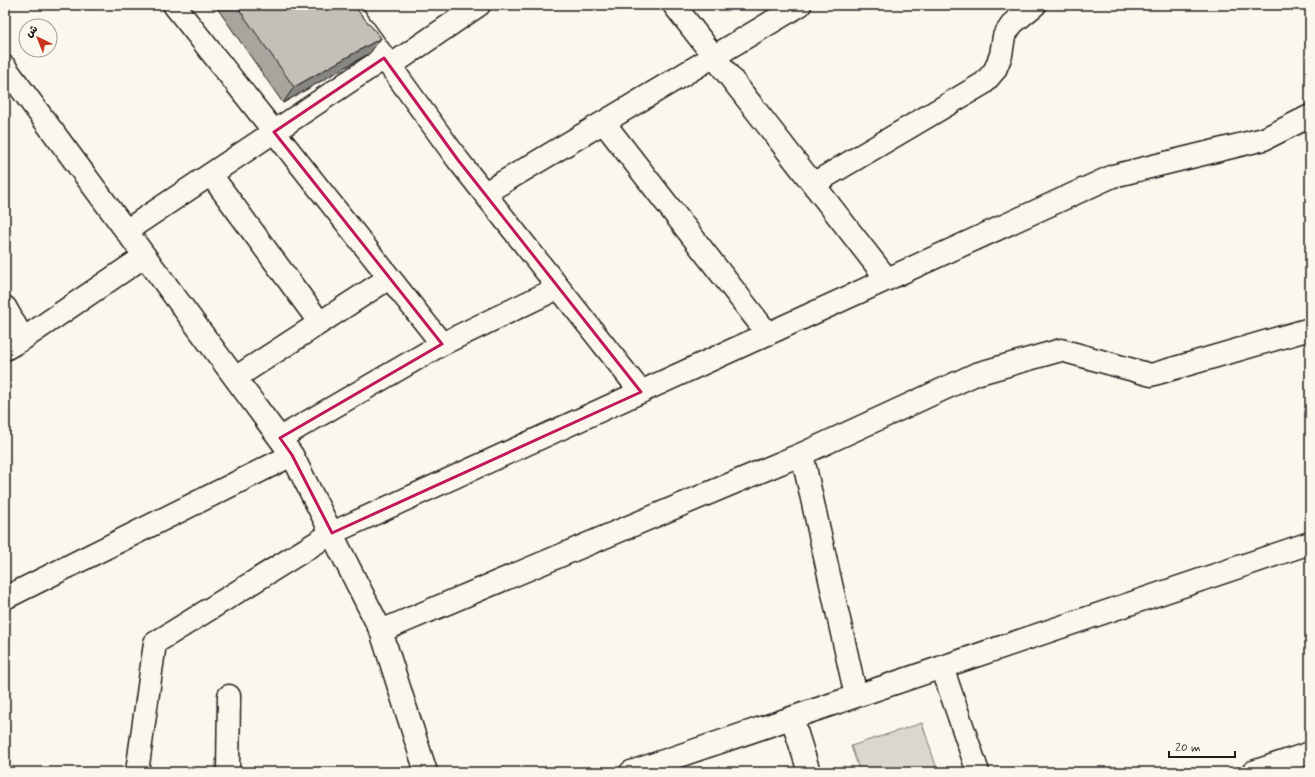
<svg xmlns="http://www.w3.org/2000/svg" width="1315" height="777" font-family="Mynerve,'Playpen Sans Arabic',sans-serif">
<rect width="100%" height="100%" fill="#fbf7ec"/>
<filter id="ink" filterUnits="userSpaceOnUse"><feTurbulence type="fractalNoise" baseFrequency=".025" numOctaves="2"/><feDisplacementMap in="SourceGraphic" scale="8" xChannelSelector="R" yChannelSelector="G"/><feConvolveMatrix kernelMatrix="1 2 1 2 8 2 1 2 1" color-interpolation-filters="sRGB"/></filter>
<g filter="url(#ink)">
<path fill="#dad7ce" stroke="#7b7a75" d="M922,723L938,772H860L851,746Z"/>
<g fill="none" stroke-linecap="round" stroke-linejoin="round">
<defs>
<path id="minor" d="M174,5L442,344
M346,5L458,160L641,392
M674,5L887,279
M390,66L479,5
M5,67L292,455L381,631L426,772
M604,123L768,334
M211,175L320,323
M813,184L984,83L995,70L1001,55L1004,36L1013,23L1035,5
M485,193L800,5
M126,231L384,58
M5,307L23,339
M5,349L23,339L145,256
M235,378L389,278
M280,438L442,344L558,288
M802,454L856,696
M5,598L292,455
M381,631L802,454L976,374L1061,350L1151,375L1310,329
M942,667L978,772
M792,718L809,772
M137,772L155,643L332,533L1113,176L1264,139L1310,116
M228,772L229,696
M631,772L1310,543
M1253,772L1310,753"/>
</defs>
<use href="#minor" stroke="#1c1c1c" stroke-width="25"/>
<use href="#minor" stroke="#fbf7ec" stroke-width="22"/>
</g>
<path fill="#a8a59e" stroke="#1c1c1c" d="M215,5H353L381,38L370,53L283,103Z"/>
<path fill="#888681" stroke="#1c1c1c" d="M381,38L370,53L283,103L294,87Z"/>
<path fill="#c3c0b8" stroke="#1c1c1c" d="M236,5H353L381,38L294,87Z"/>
</g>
<path fill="none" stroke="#c2185b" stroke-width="3" stroke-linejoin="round" d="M384,58L458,160L641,392L332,533L292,455L280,438L442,344L274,132Z"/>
<rect width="1315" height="777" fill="none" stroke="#fbf7ec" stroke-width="20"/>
<rect x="10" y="10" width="1295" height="757" fill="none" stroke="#1c1c1c" stroke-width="1.5" filter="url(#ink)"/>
<g transform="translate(38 38) rotate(317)"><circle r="19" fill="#fbf7ec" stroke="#a29f99"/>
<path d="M0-3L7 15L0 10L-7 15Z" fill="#c8321e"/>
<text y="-6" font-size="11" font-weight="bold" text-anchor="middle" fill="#1c1c1c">ش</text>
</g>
<path d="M1169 751v6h66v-6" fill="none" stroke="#1c1c1c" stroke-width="2"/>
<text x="1175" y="751" font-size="12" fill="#1c1c1c" stroke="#fbf7ec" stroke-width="3" paint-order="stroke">20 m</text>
</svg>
